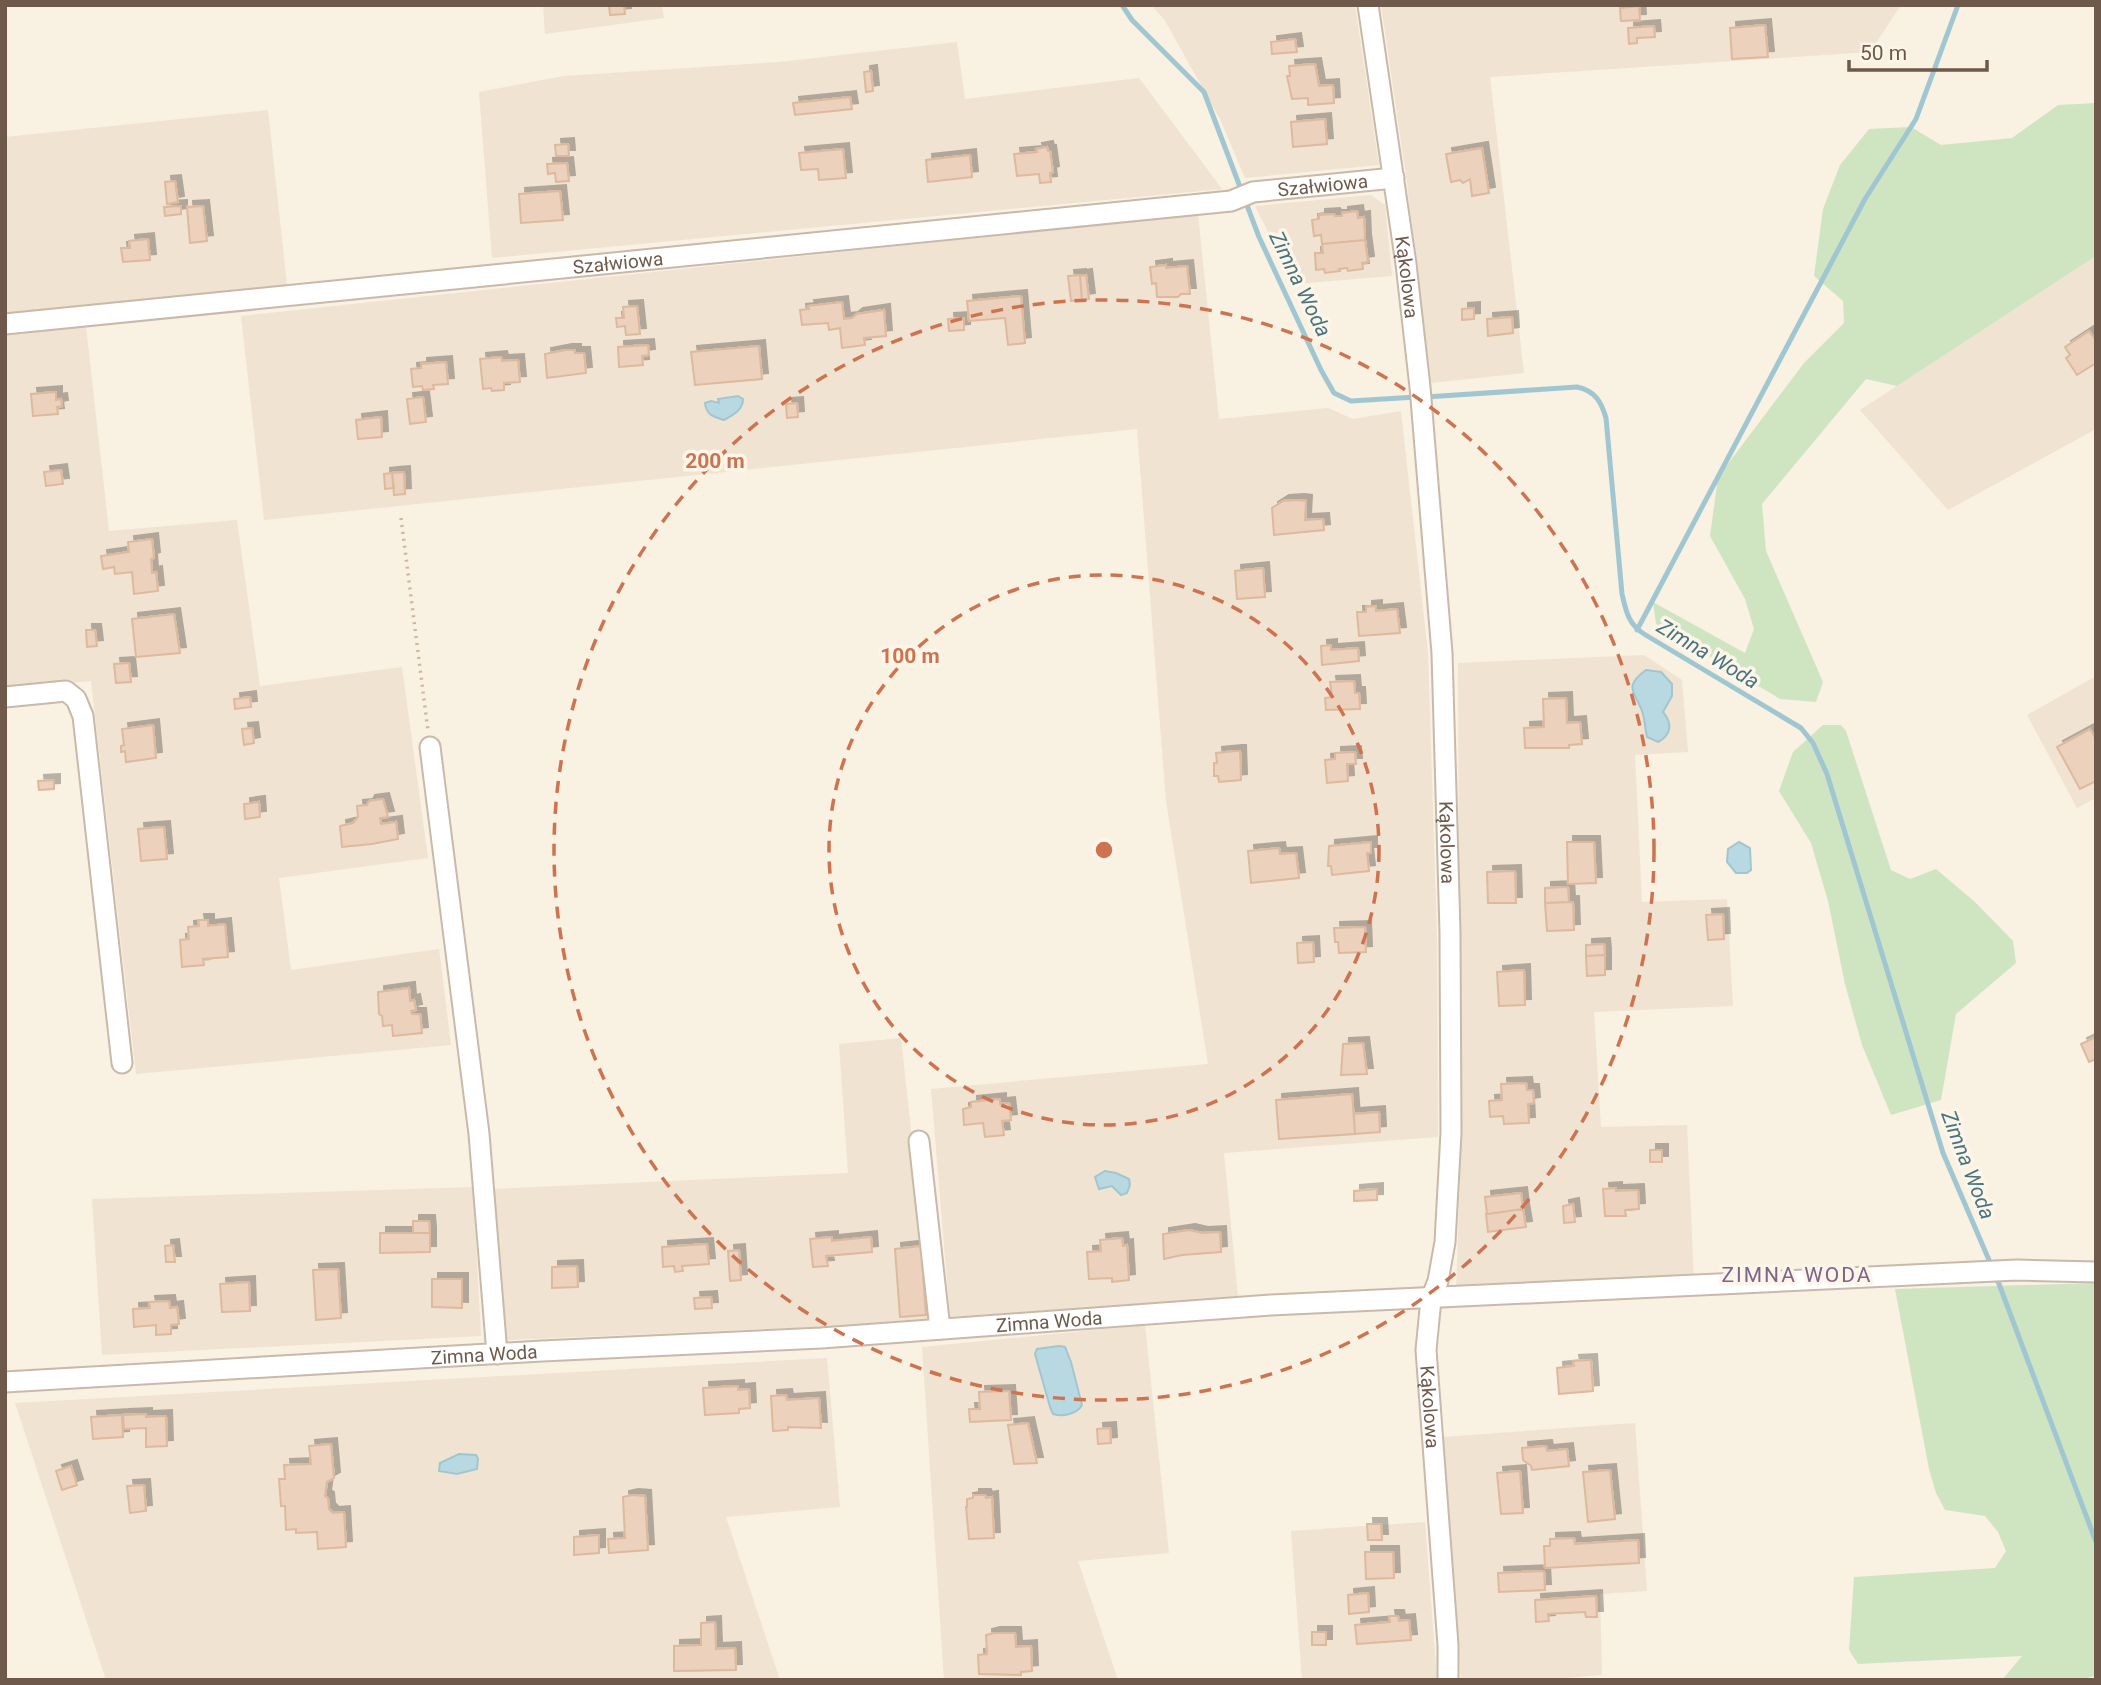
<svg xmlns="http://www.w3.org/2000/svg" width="2101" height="1685" font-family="Roboto,sans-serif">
<defs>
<filter id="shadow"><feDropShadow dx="6" dy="-6" stdDeviation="0" flood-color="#0004"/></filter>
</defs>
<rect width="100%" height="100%" fill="#f9f1e2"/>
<path fill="#f0e3d1" d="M543,5H662L664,18L545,34Z
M1151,5H1355L1379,165L1245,178L1220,119L1164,19Z
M1381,5H1901L1870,52L1490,77L1524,373L1431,383L1406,176Z
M957,42L965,99L1139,78L1222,189L492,258L479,92L564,76L779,62Z
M268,110L287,285L5,314V137Z
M1371,195L1385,205L1392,276L1294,284L1255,206Z
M1198,214L1219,419L1328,408L1353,419L1401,411L1428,653L1437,935L1438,1137L1224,1153L1238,1297L950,1317L931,1089L1208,1064L1166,801L1137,429L264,520L241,316Z
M2096,256V429L1948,510L1860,410Z
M86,327L109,531L237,520L260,686L402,667L428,858L279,878L291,970L439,949L451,1045L136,1074L91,681L5,688V335Z
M1644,655L1682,680L1688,752L1635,755L1642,902L1727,899L1733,1006L1594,1012L1601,1127L1687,1125L1694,1281L1456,1293L1460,1175L1458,663Z
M2096,676V798L2077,808L2027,715Z
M901,1038L932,1322L507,1340L494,1189L848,1173L839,1044Z
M473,1187L481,1336L102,1355L92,1199Z
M1145,1325L1169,1553L1078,1561L1118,1680H944L922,1347Z
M827,1358L840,1507L726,1517L780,1680H106L15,1403Z
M1635,1423L1647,1591L1600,1594L1602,1675L1539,1680H1461L1443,1437Z
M1425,1522L1437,1680H1302L1291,1531Z"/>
<path fill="#cfe5c2" d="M2096,103V256L1897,386L1866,379L1762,504L1766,551L1823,682L1816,702L1780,699L1656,624L1653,602L1745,653L1754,629L1745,599L1710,536L1718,477L1804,363L1844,323L1843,301L1814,276L1823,209L1840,165L1869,129L1911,127L1941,145L2012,138L2058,105Z
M1823,725H1841L1846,731L1891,870L1910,879L1936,869L1975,902L2013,941L2016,963L1956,1014L1941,1100L1891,1115L1862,1045L1845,984L1828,901L1811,843L1779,791L1793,752Z
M2096,1283V1676L2076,1680H2002L2022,1656L1858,1664L1849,1650L1854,1577L1995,1568L2006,1551L1998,1532L1985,1516L1945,1510L1936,1493L1929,1469L1895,1289Z"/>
<path fill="#b8d9e1" stroke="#a0c7d1" stroke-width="2" d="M738,396L743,399C743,410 733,415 724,420C714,417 706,415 705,403L711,401L719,403L718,399Z
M1646,670L1661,672L1672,684V696L1663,712C1673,724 1671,735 1658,742L1647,737C1645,729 1645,722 1643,714C1637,693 1621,688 1646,670Z
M1739,842L1750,848L1751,870L1747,873H1736L1727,862L1728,849Z
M1105,1171L1116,1173L1129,1179L1130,1185L1127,1193L1121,1195L1112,1186L1099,1189L1095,1177Z
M1059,1346L1065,1347L1071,1362L1082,1405C1077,1414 1063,1417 1053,1414L1050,1407L1035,1354L1037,1349Z
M459,1454L476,1455L478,1459L477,1469L457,1474L439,1471L440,1463Z"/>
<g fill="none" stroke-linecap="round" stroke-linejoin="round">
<path stroke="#a0c7d1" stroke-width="5" d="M1122,5L1132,20L1204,92L1259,237L1321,370L1334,393L1351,401L1416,397
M1426,397L1577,387C1595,391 1601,401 1606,418L1622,594C1626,611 1628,624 1644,634L1801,728L1813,743L1827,774L1943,1153L1992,1267
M1637,630L1865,199L1916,119L1958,5
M1996,1276L2096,1542"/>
</g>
<path fill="#ecd1bc" stroke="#ddb99e" stroke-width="2" filter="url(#shadow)" d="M609,5H624L625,14L610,15Z
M1639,6L1640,20L1621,21L1620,8Z
M1765,25L1768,57L1732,59L1730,28Z
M1654,26L1655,37L1637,38V43L1629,44L1628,28Z
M1295,39L1297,52L1272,54L1271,42Z
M1315,64L1319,86L1333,85L1334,103L1308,105V98L1292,99L1287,76H1290L1289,66Z
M871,71L873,91L866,92L864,72Z
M850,97L852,109L795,115L793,103Z
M1325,119L1327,144L1293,147L1291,122Z
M568,144L569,156H556L555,145Z
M1047,147L1048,151H1050L1053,172L1050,173L1051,182L1040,183L1039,174L1017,176L1014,154L1037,152L1036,149Z
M1482,148L1489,193L1472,196L1470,179L1463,183L1460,180L1451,182L1446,154Z
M843,149L846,178L819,180L818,169L801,170L799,153Z
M970,155L972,177L928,182L926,160Z
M567,163L569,181L556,182L555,173L548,174L547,164Z
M175,181L178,202L167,204L165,182Z
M560,191L563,220L521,223L519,194Z
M181,206V214L165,216L164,207Z
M203,206L207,241L190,243L187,207Z
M1357,211L1358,218L1364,217L1365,240L1322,244L1321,235L1314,236L1312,220L1319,219V215L1334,214L1335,216H1342V213Z
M148,239L150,260L123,262L121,248H130L129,241Z
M1365,240L1368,262L1362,263L1363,269L1348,271L1347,268L1339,269L1340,271L1325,273L1324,269L1316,270L1315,253H1323L1322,244Z
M1166,265V268L1187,266L1190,294H1181L1178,297H1157L1156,283L1152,284L1150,267Z
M1086,275L1089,299L1082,300L1080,276Z
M1068,276L1080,275L1082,300L1071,301Z
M1021,296L1025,343L1008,345L1005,318L969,321L967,301Z
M842,302L844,319L852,318L857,314L884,310L886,336L864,338L865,345L842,348L840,328L829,330L828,323L802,325L800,310L809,309L808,306Z
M637,306L640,334L626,335L625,326L617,327L616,318H624L623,307Z
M1474,308V319L1462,320V309Z
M1512,317L1513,333L1488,336L1487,319Z
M964,318V330L949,331L948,319Z
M2089,331L2096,341V363L2077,375L2066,358L2070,355L2065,347Z
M648,345L649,355L642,356L643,365L619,367L618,347Z
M759,346L762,379L695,385L691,352Z
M566,350H575V353H584L586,373L547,378L545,354Z
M501,357L502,361L518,360L520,382L504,383V390L492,391L491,388L483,389L480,359Z
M446,362L448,384L433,385L434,389L423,390L422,386L413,387L411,369L421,368V364Z
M56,392V400L61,399L62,406L57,407L58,414L33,416L31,394Z
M423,397L426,422L410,424L407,399Z
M797,403L798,417L787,418L786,404Z
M381,417L382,437L358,439L356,420Z
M61,470L63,484L46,486L44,472Z
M404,472L405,494L394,495L392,473Z
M392,473L394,488L385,489L384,474Z
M1298,500L1306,501L1305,520L1323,519L1324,530L1274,535L1272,508L1283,501Z
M152,539L154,558L151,559L152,573L156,572L158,591L134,594L132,572L115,574L114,567L103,569L101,556L129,552L128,542Z
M1263,568L1265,597L1237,599L1235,571Z
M1376,606V611L1397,609L1400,633L1359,636L1357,612H1366V607Z
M174,614L180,653L136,657L132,619Z
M86,630H95L97,646L87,647Z
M1331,645V650L1358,648L1359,661L1322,665L1321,646Z
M129,663L131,682L116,683L114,664Z
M1354,681L1355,693H1359L1360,709L1326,710L1325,698L1332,697L1330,682Z
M250,697L251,707L235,709L234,699Z
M1566,698L1567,723L1580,722L1582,744L1569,745V748H1525L1524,728L1544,727L1543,699Z
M153,725L156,758L126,762L125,751L121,752V746L124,745L122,729Z
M252,728L254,743L244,745L242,729Z
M2090,729L2096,739V781L2080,789L2057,747Z
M1236,751H1240L1241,780L1219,782L1218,776H1214V763H1217L1216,753Z
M1355,752L1356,764H1347L1348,781L1327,783L1325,760L1335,759V753Z
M54,780V789L39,790L38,781Z
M383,799L388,817L380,818L381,824L396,822L398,839L372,844L342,847L340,826L353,823L358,817L357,806L367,805L369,801Z
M259,802L260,817L245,819L244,804Z
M164,827L167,859L141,861L138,829Z
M1371,842V853H1367L1369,871L1332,875L1331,866H1328L1329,846Z
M1567,842H1594L1596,883L1568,884Z
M1279,848L1280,854L1296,853L1299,878L1251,883L1248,851Z
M1515,871L1516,903H1488L1487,872Z
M1568,887L1569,902L1545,903V888Z
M1573,902L1574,930L1547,931L1545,903Z
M1723,914L1724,939L1708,940L1706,915Z
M198,920H208V926L225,924L228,957L203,959L204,965L182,967L180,940L189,939L188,927L199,926Z
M1365,927L1366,952L1339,953L1338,942H1335L1334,928Z
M1313,942L1314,962L1298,963L1297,943Z
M1604,944L1605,955L1586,956V945Z
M1605,955V975L1587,976L1586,956Z
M1524,970L1525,1005L1499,1006L1497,972Z
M409,988L410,1001L414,1000L416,1010L411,1011L412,1014H420L422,1033L393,1036L392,1025L383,1026L382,1016L379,1014L378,992Z
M2096,1037V1059L2089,1062L2081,1044Z
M1363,1043L1367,1074L1341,1075L1343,1044Z
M1526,1083L1527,1090H1533L1534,1103L1528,1104L1529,1123L1504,1124L1503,1116L1490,1117L1489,1101L1502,1100L1501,1084Z
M1352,1094L1355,1134L1279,1139L1276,1100Z
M1000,1099V1104L1009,1103L1011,1120L1002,1121L1004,1135L985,1137L983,1123L964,1125L963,1109L971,1107V1102Z
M1379,1112L1380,1132L1355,1134L1354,1114Z
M1650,1150H1662V1162H1650Z
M1616,1188V1191L1638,1190L1639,1209L1625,1210L1626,1216H1605L1603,1189Z
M1377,1189V1200L1354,1201V1191Z
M1521,1193L1523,1209L1487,1214L1485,1197Z
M1573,1204L1575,1222L1564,1223L1563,1206Z
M1523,1209L1526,1227L1488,1232L1486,1214Z
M413,1221H429L430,1233H413Z
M1189,1230L1202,1233L1220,1232L1221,1252L1182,1255L1164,1259L1163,1234Z
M380,1233H430V1252L380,1253Z
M832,1237V1241L871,1237L872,1252L826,1256L828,1266L813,1267L810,1239Z
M1122,1238L1123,1246L1127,1245L1129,1280L1112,1282V1278L1089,1279L1087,1252L1101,1251L1100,1240Z
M707,1244L709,1264L682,1266L683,1271L675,1272L674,1266L663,1267L662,1247Z
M173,1245L175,1262H166L165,1246Z
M921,1246L926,1315L900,1317L895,1249Z
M739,1250L741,1280L730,1281L728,1251Z
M577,1266L578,1287L552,1288V1267Z
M338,1269L341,1318L316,1320L313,1270Z
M432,1279H462V1308L432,1307Z
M249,1282L250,1311L222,1312L220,1284Z
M711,1297L712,1308L695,1309L694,1298Z
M169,1301L170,1308L177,1307L179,1324L171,1325V1334L156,1335V1325L134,1327L133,1309L150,1308L149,1302Z
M1591,1360L1593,1391L1559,1394L1557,1368L1574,1366L1573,1361Z
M738,1386V1390L749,1389L750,1408L739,1409V1413L705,1415L703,1388Z
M1009,1391L1011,1420L970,1422L969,1409H980L979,1392Z
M786,1395L787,1400L819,1398L821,1428L788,1427V1430L773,1431L771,1396Z
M146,1414V1417L166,1416L167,1446L146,1447V1428L124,1429L123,1415Z
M122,1415L123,1437L93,1439L91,1417Z
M1028,1423L1037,1463L1014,1464L1008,1425Z
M1110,1428L1111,1443L1098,1444L1097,1429Z
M331,1444L334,1478L327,1482L325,1496L328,1498L329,1509L333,1513L344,1512L346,1547L318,1549L317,1532L296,1533V1529L286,1530L285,1506H281L279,1479H285L284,1465L311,1464L309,1446Z
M1546,1446L1547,1451L1567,1449L1569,1466L1532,1470L1531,1466L1523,1460L1522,1448Z
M71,1466L77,1485L62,1490L56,1471Z
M1610,1470L1615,1519L1588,1522L1583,1472Z
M1520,1471L1523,1513L1501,1514L1497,1473Z
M144,1485L146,1511L130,1513L127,1486Z
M632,1495L645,1496L648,1550L609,1553L608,1539L625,1538L623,1497Z
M973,1495H985L986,1498L992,1497L994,1538L969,1539L966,1507H967V1499L973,1498Z
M1367,1524H1381L1382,1540H1368Z
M599,1535V1553L574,1555V1537Z
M1574,1538L1575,1544L1638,1540L1639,1563L1545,1568L1544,1546H1550V1539Z
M1365,1552H1393L1394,1578L1366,1579Z
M1544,1571L1545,1590L1499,1592L1498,1573Z
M1368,1593L1369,1612L1349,1614L1348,1595Z
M1596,1596L1597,1617H1586L1585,1612L1548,1614L1549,1621L1536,1622L1535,1600Z
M1389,1616H1398L1399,1621L1409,1620L1411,1640L1357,1644L1355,1625L1390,1622Z
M715,1622L716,1649L735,1648L736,1670L674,1671V1646L701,1645V1623Z
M1312,1632H1326V1645H1312Z
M994,1633H1015L1016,1647L1031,1646L1032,1671L1021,1672V1675L979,1674L978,1655L987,1654L986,1635Z"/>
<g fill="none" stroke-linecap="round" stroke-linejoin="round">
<defs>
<g id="minor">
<path id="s1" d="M1368,5L1406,264L1420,387L1442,653L1450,932L1451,1133L1445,1242L1438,1281L1431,1299L1426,1350L1448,1645V1680"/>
<path id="s2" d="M5,324L1231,201L1253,192L1394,178"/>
<path d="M5,697L66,691L76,699L83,716L122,1063"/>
<path d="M430,747L479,1134L497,1354"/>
<path d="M919,1141L940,1329"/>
<path id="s3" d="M5,1382L542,1351L821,1338L1271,1305L2017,1270L2096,1272"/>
</g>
</defs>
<use href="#minor" stroke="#c9b9aa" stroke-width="23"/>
<path stroke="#d0b5a0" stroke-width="3.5" stroke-dasharray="2 5" stroke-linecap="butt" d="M401,518L428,731"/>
<use href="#minor" stroke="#fff" stroke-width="19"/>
</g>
<g fill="none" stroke="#ce7350" stroke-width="3.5" stroke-dasharray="12 9">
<circle cx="1104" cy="850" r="275"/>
<circle cx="1104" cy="850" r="550"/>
</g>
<g text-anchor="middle" stroke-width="7" stroke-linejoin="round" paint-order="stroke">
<g font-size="19" fill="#6e594b" stroke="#fdf5e7">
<text dy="7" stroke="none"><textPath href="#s2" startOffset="1326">Szałwiowa</textPath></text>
<text dy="7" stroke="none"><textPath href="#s2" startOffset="616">Szałwiowa</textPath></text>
<text dy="7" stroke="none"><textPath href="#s1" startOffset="275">Kąkolowa</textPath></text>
<text dy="7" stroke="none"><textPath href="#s1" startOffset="842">Kąkolowa</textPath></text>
<text dy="7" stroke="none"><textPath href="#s3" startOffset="1046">Zimna Woda</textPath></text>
<text dy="7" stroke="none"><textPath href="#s3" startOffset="480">Zimna Woda</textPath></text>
<text dy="7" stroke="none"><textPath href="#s1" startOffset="1409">Kąkolowa</textPath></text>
</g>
<g font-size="21" font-style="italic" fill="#477480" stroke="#fdf5e7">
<text transform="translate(1300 284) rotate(64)" y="7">Zimna Woda</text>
<text transform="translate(1708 654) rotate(31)" y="7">Zimna Woda</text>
<text transform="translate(1968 1165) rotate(69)" y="7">Zimna Woda</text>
</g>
<g font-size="21" letter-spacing="2" fill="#7f638b" stroke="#fdf5e7">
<text x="1797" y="1282">ZIMNA WODA</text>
</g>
</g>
<circle cx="1104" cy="850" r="10" fill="#ce7350" stroke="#fdf5e7" stroke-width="3.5"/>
<g font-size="21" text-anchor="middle" font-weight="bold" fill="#ce7350" stroke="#fdf5e7" stroke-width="7" stroke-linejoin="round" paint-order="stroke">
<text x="715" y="468">200 m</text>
<text x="910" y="663">100 m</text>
</g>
<rect width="2101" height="1685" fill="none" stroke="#6e594b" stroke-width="14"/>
<path d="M1849 60v10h138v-10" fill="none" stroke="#6e594b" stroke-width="3.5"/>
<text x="1860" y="60" font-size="21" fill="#6e594b" stroke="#fdf5e7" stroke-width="5" paint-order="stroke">50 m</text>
</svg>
